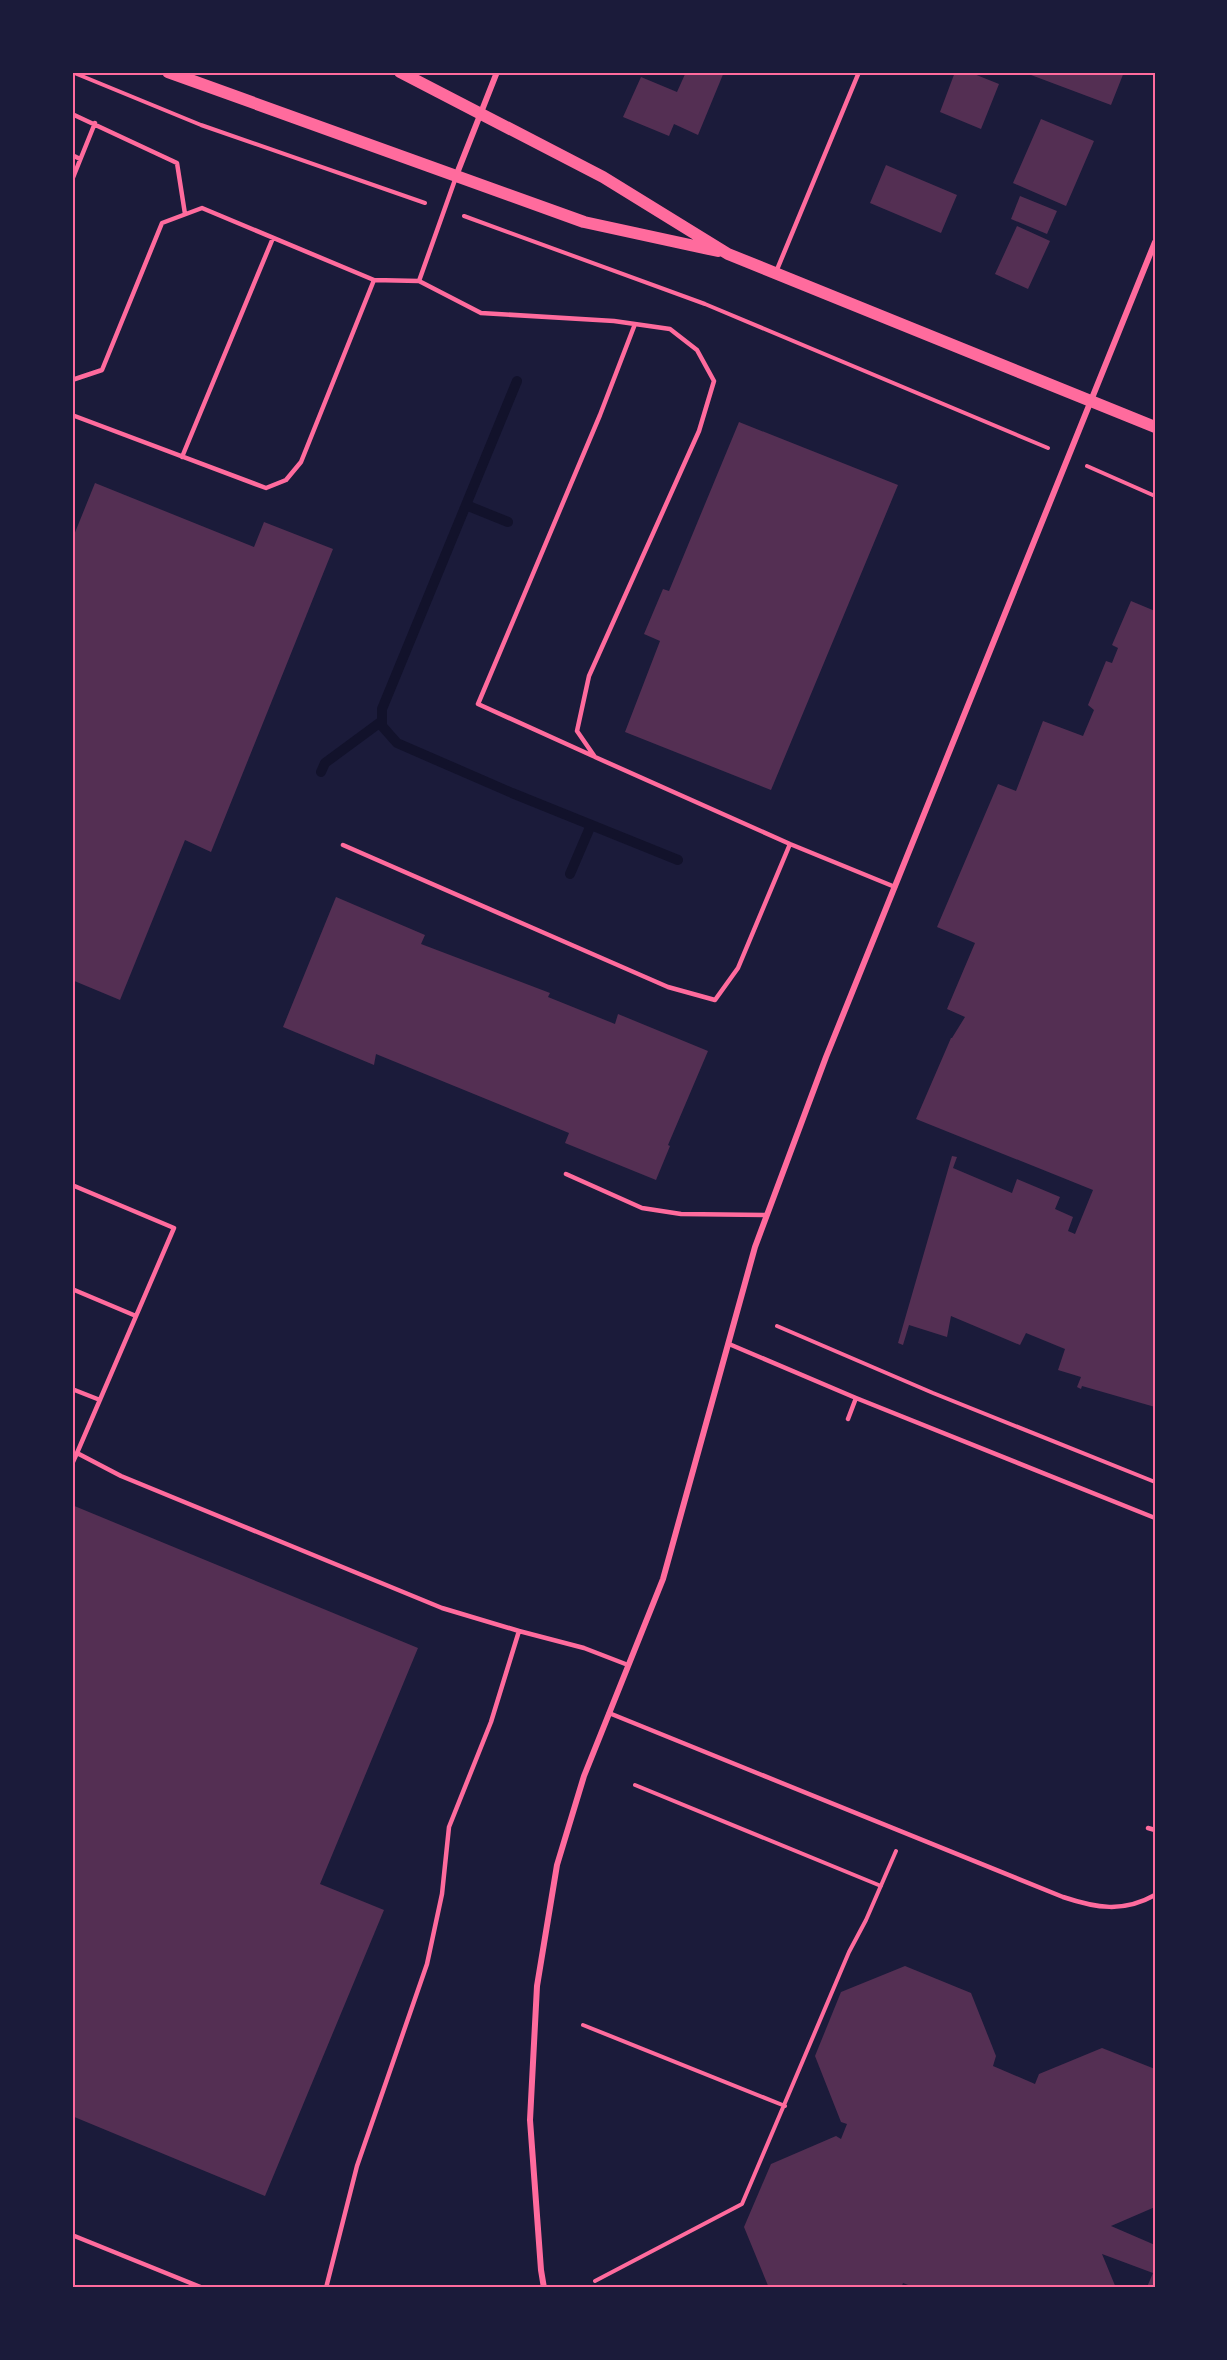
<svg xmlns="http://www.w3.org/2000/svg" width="1227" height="2360" font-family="'Roboto Serif',serif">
<rect width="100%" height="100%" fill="#1b1b3a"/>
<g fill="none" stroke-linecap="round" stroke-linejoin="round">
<path stroke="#12122b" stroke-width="10" d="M517,381L382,709V726L397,743L512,793L678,860
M466,505L508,522
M321,772L325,763L382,721
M570,874L591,825"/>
</g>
<path fill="#542f53" d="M686,72H724L698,135L674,124L669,136L623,117L641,77L677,92Z
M955,72H969L999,84L981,129L940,112Z
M1023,72H1124L1111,105Z
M1041,119L1094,141L1066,206L1013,183Z
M886,165L957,195L941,233L870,203Z
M1020,196L1057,211L1047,234L1011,219Z
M1017,226L1050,241L1028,289L995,274Z
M739,422L898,485L771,790L625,732L660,641L644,634L663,589L669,591Z
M95,483L254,547L264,522L333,549L211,852L185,840L120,1000L72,980V540Z
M1131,601L1155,611V1407L1082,1386L1081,1389L1077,1387L1081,1377L1058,1370L1065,1349L1026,1333L1020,1345L951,1316L947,1337L909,1325L903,1345L898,1343L952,1156L957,1157L953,1168L1012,1193L1017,1179L1060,1197L1055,1209L1073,1217L1068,1231L1075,1234L1093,1190L916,1119L951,1038H952L965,1017L947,1009L975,943L937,927L998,784L1016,791L1043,721L1083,736L1094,710L1088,705L1106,661L1112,663L1118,648L1112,645Z
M336,897L425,935L421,944L550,993L548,997L615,1024L618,1014L708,1051L668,1145L670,1146L656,1180L565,1143L569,1133L376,1054L374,1065L283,1027Z
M72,1505L418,1648L320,1884L384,1910L265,2196L72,2116Z
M905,1966L971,1993L996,2056L993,2066L1035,2084L1039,2074L1102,2048L1155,2069V2207L1111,2226L1155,2245V2288L1147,2287L1153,2273L1102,2254L1116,2288H916L903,2283L901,2288H769L744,2227L771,2164L836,2136L841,2139L847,2124L841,2122L815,2056L841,1992Z"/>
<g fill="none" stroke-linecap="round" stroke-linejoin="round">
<path stroke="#ff6b9d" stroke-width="4" d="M72,72L201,125L425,203
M464,216L705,304L1048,448
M1087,466L1155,496
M777,1326L933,1393L1155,1482
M635,1785L881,1886
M583,2025L785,2106
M595,2281L742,2204L849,1952L866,1920L896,1851"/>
<path stroke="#ff6b9d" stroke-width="4.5" d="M72,114L177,163L185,214
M72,155L80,159
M72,180L95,123
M776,272L859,72
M419,281L456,177
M72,380L102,370L162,223L202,208L374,280L419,281L481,313L614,321L670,329L697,350L714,381L699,431L589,676L577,731L595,757L790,844L895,887
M72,415L266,488L286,480L301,462L374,280
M182,457L273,238
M593,756L478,704L600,415L635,324
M343,845L668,987L715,1000L738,968L790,844
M566,1174L642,1208L681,1214L767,1215
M72,1185L174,1228L77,1453L121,1476L442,1608L519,1631
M72,1289L136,1316
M729,1344L856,1398L1155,1518
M72,1389L100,1400
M848,1419L856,1398
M72,1464L77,1453
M609,1713L1063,1897C1096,1908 1123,1913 1155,1895
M1148,1828L1155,1830
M72,2235L203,2288
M326,2288L357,2166L427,1964L442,1894L449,1827L491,1722L519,1631L584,1648L628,1665"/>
<path stroke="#ff6b9d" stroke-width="6" d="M456,176L497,72
M544,2288L541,2270L530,2120L537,1986L557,1865L584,1776L663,1579L755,1247L826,1057L1155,242"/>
<path stroke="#ff6b9d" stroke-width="12" d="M168,72L584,222L718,251
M400,72L603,177L728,254L1155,427"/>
</g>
<rect width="1227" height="2360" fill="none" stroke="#1b1b3a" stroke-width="147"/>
<rect x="74" y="74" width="1080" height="2212" fill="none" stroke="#ff6b9d" stroke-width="2"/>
</svg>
